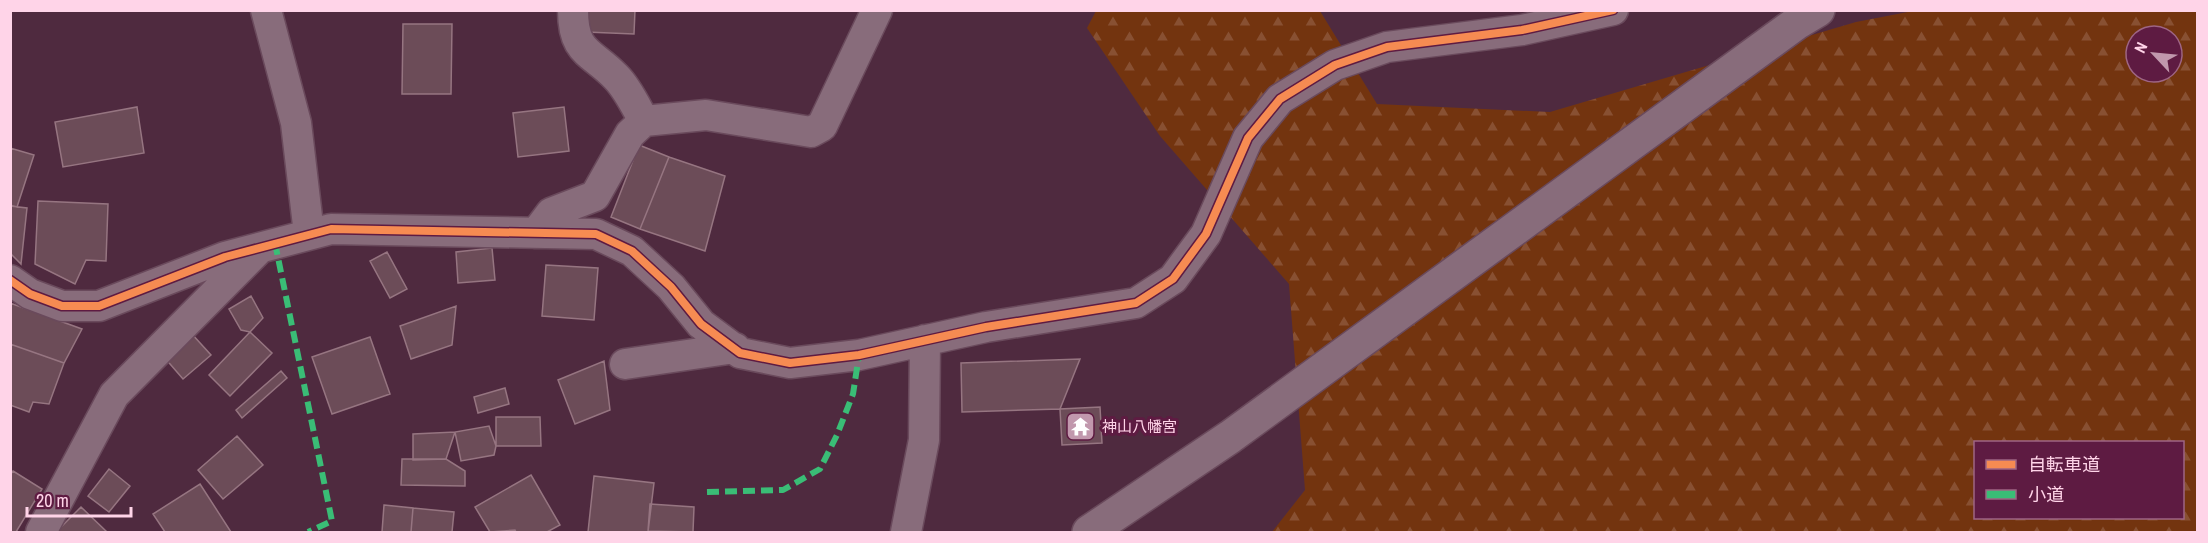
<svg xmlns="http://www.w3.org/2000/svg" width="2208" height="543" font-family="'Archivo Narrow','Noto Sans JP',sans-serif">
<defs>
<pattern id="forest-firs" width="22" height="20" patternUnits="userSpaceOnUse" patternTransform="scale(1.5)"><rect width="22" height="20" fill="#73340f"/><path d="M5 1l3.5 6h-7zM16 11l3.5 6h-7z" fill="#885032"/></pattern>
</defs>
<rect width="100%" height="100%" fill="#4f2a3f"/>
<path fill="url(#forest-firs)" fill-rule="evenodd" d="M1096,11H1320L1377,104L1550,112L1856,22L1913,11H2197V532H1272L1305,490L1289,284L1160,136L1087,28ZM2136,36H2172V72H2136ZM1976,442H2182V518H1976Z"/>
<path fill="#6c4c58" stroke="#967581" stroke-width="1.5" d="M586,10H635L634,34L586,32Z
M403,24H452L451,94H402Z
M137,107L144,153L63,167L55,122Z
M564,107L569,151L518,157L513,113Z
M639,145L669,157L640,229L611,217Z
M10,148L34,155L17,207L10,205Z
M669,157L725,176L705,251L640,229Z
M38,201L108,204L106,261L86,260L75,284L35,264Z
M10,206L27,208L21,264L10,253Z
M492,248L495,280L458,283L456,252Z
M387,252L407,289L390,298L370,261Z
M546,265L598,268L594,320L542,316Z
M251,296L263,318L250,332L241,330L229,309Z
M10,303L82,329L64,363L10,344Z
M456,306L452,345L411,359L400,326Z
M250,332L272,353L230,396L209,375Z
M191,333L211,355L183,379L164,357Z
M370,337L390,394L332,414L312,357Z
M10,344L64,363L49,404L33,402L29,412L10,405Z
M1080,359L1060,409L962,412L961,363Z
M604,361L610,410L575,424L558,380Z
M281,371L287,378L242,418L236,410Z
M505,388L509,404L478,413L474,397Z
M1100,407L1102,443L1062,445L1060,409Z
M496,417H540L541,446H496Z
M489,426L496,446L494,455L461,461L455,432Z
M455,432L446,459L413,460V434Z
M237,436L263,465L223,499L198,470Z
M402,459H446L465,471V486L401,485Z
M109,469L130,486L109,512L88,496Z
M13,471L42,489L16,532H10V475Z
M531,475L560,525L547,532H516L515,530L490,532L475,507Z
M594,476L654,483L648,532H588Z
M200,484L231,532H165L153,514Z
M650,504L694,507L693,532L648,531Z
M384,505L413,508L411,532H382Z
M81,507L107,532H56Z
M413,508L454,512L452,532H411Z"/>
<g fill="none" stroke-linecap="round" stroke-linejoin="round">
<defs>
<path id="minor" d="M266,10L296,123L309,234
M573,10C573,54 591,51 616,77C628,89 636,107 644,121
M536,233L551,213L595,196L630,134L644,121L706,115L811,132L822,126L877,10
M10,280L30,294L62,306H99L225,257L331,229L596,234L632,251L671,287L701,324L740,353L790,363L859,355L986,327L1136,303L1173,279L1206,234L1248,138L1280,99L1335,65L1387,47L1522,30L1613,10
M625,364L735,348
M41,532L114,395L260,248
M906,532L924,440L925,340"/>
<path id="tertiary" d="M1089,532L1230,437L1798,22L1818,10"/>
</defs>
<use href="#minor" stroke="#6a4a5c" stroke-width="33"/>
<use href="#tertiary" stroke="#6a4a5c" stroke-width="36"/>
<use href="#minor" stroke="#886c7b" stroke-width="30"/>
<use href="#tertiary" stroke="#886c7b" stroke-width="33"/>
<path stroke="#3abd76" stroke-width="6" stroke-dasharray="12 6" stroke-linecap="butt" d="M275,243L332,521L308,532
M707,492L783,490L820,469L837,435L853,394L859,355"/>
<defs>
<path id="cycleway" d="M10,280L30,294L62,306H99L225,257L331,229L596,234L632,251L671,287L701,324L740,353L790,363L859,355L986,327L1136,303L1173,279L1206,234L1248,138L1280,99L1335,65L1387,47L1522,30L1613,10"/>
</defs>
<use href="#cycleway" stroke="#5e1b42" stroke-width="11"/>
<use href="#cycleway" stroke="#f68b52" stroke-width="8"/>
</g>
<defs>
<symbol id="temple-square" viewBox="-11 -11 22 22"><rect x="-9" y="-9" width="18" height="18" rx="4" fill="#c198ad" stroke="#5e1b42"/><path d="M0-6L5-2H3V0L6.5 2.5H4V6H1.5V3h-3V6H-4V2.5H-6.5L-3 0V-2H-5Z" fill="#fff"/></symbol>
</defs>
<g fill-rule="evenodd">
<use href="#temple-square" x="1064" y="410" width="33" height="33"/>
</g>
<g text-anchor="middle" stroke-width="6" stroke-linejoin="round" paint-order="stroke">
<g font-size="15" fill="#ffd4e8" stroke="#5e1b42" text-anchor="start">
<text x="1102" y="432">神山八幡宮</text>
</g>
</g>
<rect width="2208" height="543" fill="none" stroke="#ffd4e8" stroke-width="24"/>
<rect x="1974" y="441" width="210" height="78" fill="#5e1b42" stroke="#9e6584" stroke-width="1.5"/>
<rect x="1986" y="460" width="30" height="9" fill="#f68b52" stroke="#9e6584" stroke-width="1.5"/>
<text x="2028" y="471" font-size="18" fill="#ffd4e8">自転車道</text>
<rect x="1986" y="490" width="30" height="9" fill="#3abd76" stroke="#9e6584" stroke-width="1.5"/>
<text x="2028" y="501" font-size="18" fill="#ffd4e8">小道</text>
<g transform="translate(2154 54) rotate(296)"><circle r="28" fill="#5e1b42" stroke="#9e6584" stroke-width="1.5"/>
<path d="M0-4.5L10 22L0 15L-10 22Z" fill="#c198ad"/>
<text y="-9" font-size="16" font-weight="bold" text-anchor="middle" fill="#ffd4e8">N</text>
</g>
<path d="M27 507v9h104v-9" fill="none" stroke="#ffd4e8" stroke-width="3"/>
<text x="36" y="507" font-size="18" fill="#ffd4e8" stroke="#5e1b42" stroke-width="4.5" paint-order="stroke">20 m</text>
</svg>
